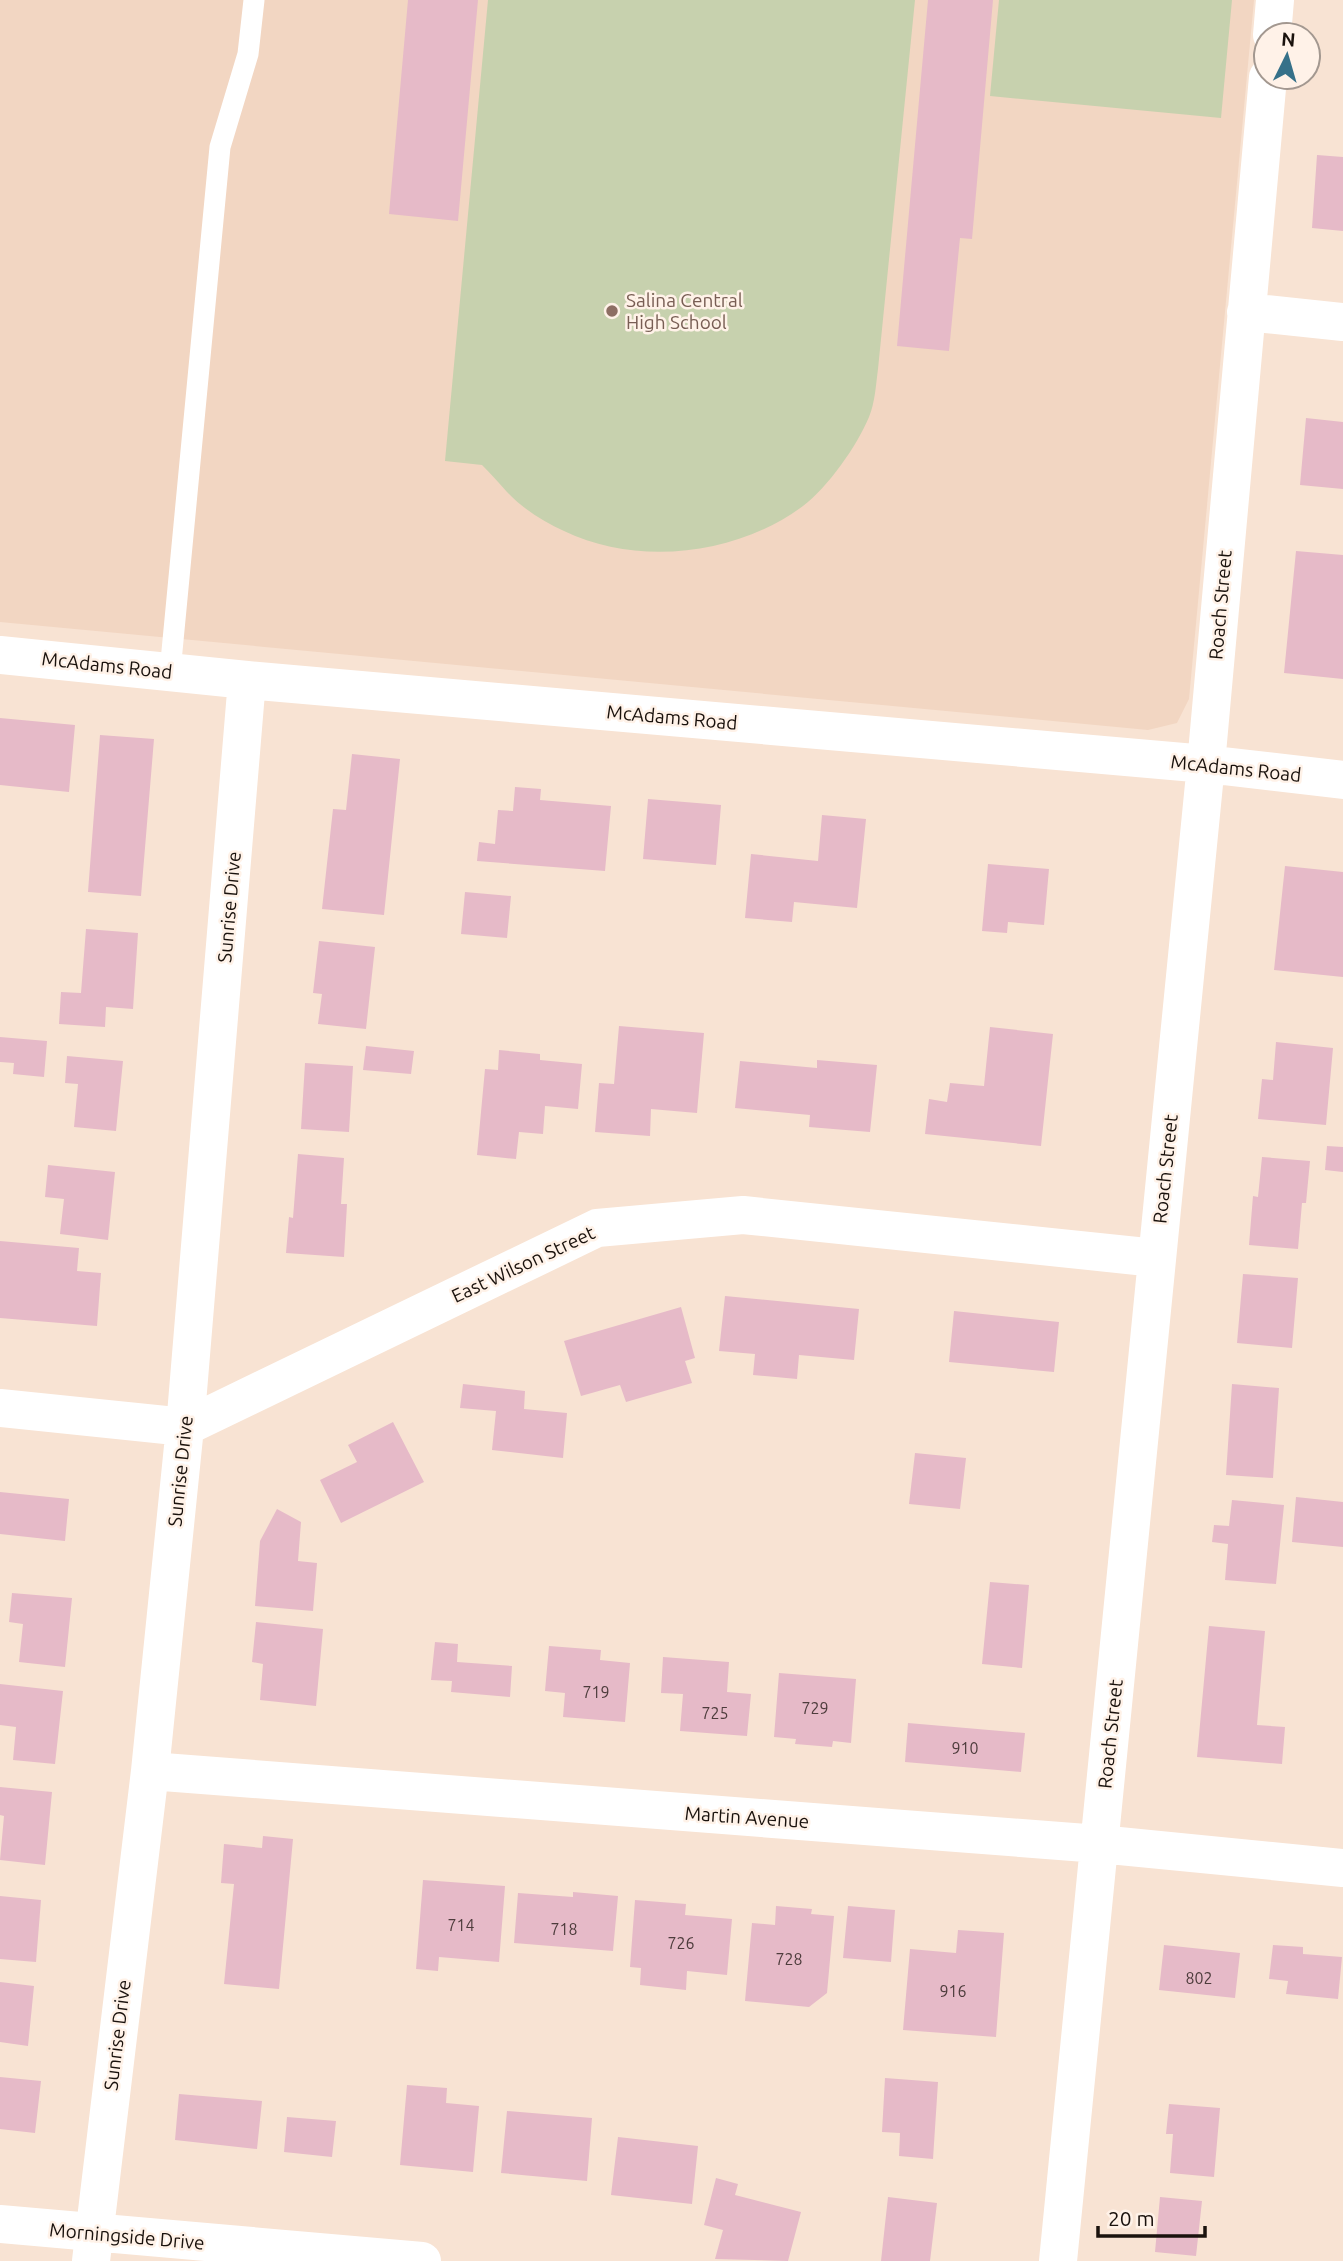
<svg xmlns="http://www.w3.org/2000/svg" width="1343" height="2261" font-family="Ubuntu,sans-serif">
<rect width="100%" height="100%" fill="#f8e3d3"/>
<path fill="#f2d6c2" d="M0,0H1254L1189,699L1177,723L1148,730L0,622Z"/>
<path fill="#c7d1ae" d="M488,0H915L878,369C876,384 875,403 869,417C857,446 828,487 803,506C737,555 639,567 564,531C544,522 523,509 507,492C499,483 491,474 482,465L445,461Z
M999,0H1232L1221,118L990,96Z"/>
<path fill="#e6bac8" d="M408,0H478L458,221L389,214Z
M928,0H993L972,239L960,238L949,351L897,346Z
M1317,155L1343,157V231L1312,228Z
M1306,418L1343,422V489L1300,485Z
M1296,551L1343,555V679L1284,673Z
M0,718L75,725L69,792L0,785Z
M100,735L154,739L141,896L88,892Z
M352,754L400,759L384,915L322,909L333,809L346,810Z
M515,787L541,789L540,800L611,806L605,871L477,861L479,842L495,844L498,810L513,811Z
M648,799L721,805L716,865L643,859Z
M822,815L866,819L857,908L794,902L792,922L745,918L751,854L818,861Z
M988,864L1049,869L1044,925L1008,922L1007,933L982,931Z
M1285,866L1343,872V977L1274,970Z
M465,892L511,896L507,938L461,934Z
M86,929L138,933L133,1009L106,1007L105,1027L59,1024L61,992L81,993Z
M319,941L375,947L366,1029L318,1024L322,994L313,993Z
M619,1026L704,1033L697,1113L651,1109L650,1136L595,1132L599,1083L614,1084Z
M990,1027L1053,1034L1041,1146L925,1134L929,1099L947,1102L950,1083L984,1086Z
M0,1037L47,1041L44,1077L13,1074L14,1063L0,1062Z
M1276,1042L1333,1048L1326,1125L1258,1119L1262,1079L1273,1080Z
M366,1046L414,1051L411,1074L363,1070Z
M499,1050L540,1054V1060L582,1064L578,1109L545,1106L543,1134L519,1132L516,1159L477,1155L485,1069L498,1070Z
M67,1056L123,1061L116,1131L74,1127L78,1084L65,1083Z
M817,1060L877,1065L870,1132L809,1127L810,1115L735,1108L740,1061L817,1068Z
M305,1063L353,1066L349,1132L301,1129Z
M1327,1146L1343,1147V1172L1325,1170Z
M298,1154L344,1158L341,1204H347L344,1257L286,1253L289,1217L293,1218Z
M1262,1157L1310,1161L1306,1203H1302L1298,1249L1249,1245L1253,1196L1258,1197Z
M48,1165L115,1172L108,1240L60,1234L64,1199L45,1197Z
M0,1241L79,1248L77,1271L101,1273L97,1326L0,1318Z
M1243,1274L1298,1278L1292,1348L1237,1343Z
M725,1296L859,1309L854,1360L799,1355L797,1379L753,1375L755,1354L719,1351Z
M681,1307L695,1358L685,1361L692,1383L626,1402L620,1385L581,1396L564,1341Z
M954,1311L1059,1322L1054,1372L949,1362Z
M463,1384L525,1391L524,1409L567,1413L563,1458L492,1450L496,1411L460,1408Z
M1232,1384L1279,1388L1273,1478L1226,1475Z
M393,1422L424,1482L341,1523L320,1480L357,1462L348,1445Z
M915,1453L966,1458L960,1509L909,1504Z
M0,1492L69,1499L65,1541L0,1534Z
M1296,1497L1343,1502V1547L1292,1542Z
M1232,1500L1284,1505L1276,1584L1225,1580L1228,1544L1212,1542L1214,1525L1229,1526Z
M277,1509L301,1522L298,1561L317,1563L313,1611L255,1606L260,1541Z
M990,1582L1029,1585L1022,1668L982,1664Z
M12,1593L72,1598L65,1667L19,1662L23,1624L9,1622Z
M256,1622L323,1629L316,1706L260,1700L263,1664L252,1662Z
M1209,1626L1265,1631L1257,1725L1285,1727L1282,1764L1197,1757Z
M435,1642L458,1644L457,1662L512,1666L510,1697L451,1692L452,1681L431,1680Z
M549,1646L601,1650L600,1660L630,1663L625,1722L563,1717L565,1693L545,1691Z
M663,1657L729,1662L727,1692L751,1694L747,1736L680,1731L683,1694L661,1693Z
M779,1673L856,1679L851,1743L833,1741L832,1747L795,1744L796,1739L774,1737Z
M0,1684L63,1691L55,1764L13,1760L16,1727L0,1725Z
M908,1723L1025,1733L1021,1772L905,1762Z
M0,1787L52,1792L45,1865L0,1860L4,1816L0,1815Z
M263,1836L293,1839L279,1989L224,1984L234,1884L221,1883L224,1844L262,1848Z
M423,1880L505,1886L499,1962L439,1957L438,1971L416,1969Z
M573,1892L618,1896L613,1951L514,1943L518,1893L573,1897Z
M0,1896L41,1900L36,1962L0,1959Z
M635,1900L686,1904L685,1915L732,1919L727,1975L687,1971L686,1990L640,1985L641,1968L630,1967Z
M776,1906L812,1909L811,1914L834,1916L827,1993L809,2007L745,2001L752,1923L775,1925Z
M848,1906L895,1910L891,1962L843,1958Z
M958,1930L1004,1933L996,2037L903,2030L910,1949L956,1953Z
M1164,1945L1240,1953L1235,1998L1159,1990Z
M1273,1945L1303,1947V1954L1342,1957L1338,1999L1286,1994L1288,1981L1269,1979Z
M0,1982L34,1986L28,2046L0,2042Z
M0,2077L41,2081L35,2133L0,2129Z
M885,2078L938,2082L933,2159L899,2156L900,2133L882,2132Z
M407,2085L447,2088L446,2103L479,2106L473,2172L400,2165Z
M179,2094L262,2101L257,2149L175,2140Z
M1169,2104L1220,2108L1214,2177L1170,2173L1173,2134H1166Z
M507,2111L592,2118L587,2181L501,2173Z
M287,2117L336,2121L332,2157L284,2152Z
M618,2137L698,2146L692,2204L611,2195Z
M716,2178L738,2184L735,2195L801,2212L788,2261L715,2259L723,2230L704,2225Z
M888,2197L937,2203L930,2261H881Z
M1160,2197L1202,2201L1196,2256L1155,2252Z"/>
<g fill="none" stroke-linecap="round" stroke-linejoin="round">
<path stroke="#fff" stroke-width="21" d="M170,672L220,147L248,54L254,0"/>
<path stroke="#fff" stroke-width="38" d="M1272,35L1275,0
M1246,312L1343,322
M0,655L247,680L1206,764L1343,780
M0,1408L185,1427L597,1228L743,1215L1156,1258
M150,1771L1099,1844L1343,1868
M0,2224L422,2261
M91,2261L150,1771L185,1427L247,680
M1058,2261L1206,764L1268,77"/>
</g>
<circle fill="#8d6e63" stroke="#fff2e8" stroke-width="2.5" cx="612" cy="311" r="7"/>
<g text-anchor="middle" stroke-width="5" stroke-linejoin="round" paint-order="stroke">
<g font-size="16" fill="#4d3c3c">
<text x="596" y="1698">719</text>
<text x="815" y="1714">729</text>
<text x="715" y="1719">725</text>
<text x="965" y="1754">910</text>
<text x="461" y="1931">714</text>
<text x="564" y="1935">718</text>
<text x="681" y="1949">726</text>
<text x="789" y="1965">728</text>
<text x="1199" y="1984">802</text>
<text x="953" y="1997">916</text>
</g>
<g font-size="19" fill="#785e54" stroke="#fff2e8" text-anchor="start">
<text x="626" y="307">Salina Central<tspan x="626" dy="22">High School</tspan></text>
</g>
<g font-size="19" fill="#1a120d" stroke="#fff2e8">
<text transform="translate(1220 605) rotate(-85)" y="7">Roach Street</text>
<text transform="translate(107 665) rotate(6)" y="7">McAdams Road</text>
<text transform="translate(672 717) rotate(5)" y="7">McAdams Road</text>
<text transform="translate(1236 768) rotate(6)" y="7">McAdams Road</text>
<text transform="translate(229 907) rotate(-85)" y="7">Sunrise Drive</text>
<text transform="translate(1165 1169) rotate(-84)" y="7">Roach Street</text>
<text transform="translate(523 1264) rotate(-25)" y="7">East Wilson Street</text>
<text transform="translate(180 1471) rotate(-84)" y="7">Sunrise Drive</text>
<text transform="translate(1110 1734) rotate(-84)" y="7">Roach Street</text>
<text transform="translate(747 1817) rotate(4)" y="7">Martin Avenue</text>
<text transform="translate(117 2035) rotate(-83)" y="7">Sunrise Drive</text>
<text transform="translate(127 2236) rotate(5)" y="7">Morningside Drive</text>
</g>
</g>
<g transform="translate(1287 56) rotate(5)"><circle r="33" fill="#fff2e8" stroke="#a39890" stroke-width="2"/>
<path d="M0-5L12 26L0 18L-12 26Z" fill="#367189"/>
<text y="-10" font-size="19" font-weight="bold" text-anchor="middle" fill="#1a120d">N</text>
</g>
<path d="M1098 2226v10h107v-10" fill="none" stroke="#1a120d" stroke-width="3.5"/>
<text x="1108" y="2226" font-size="21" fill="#1a120d" stroke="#fff2e8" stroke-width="5" paint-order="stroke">20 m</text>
</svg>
